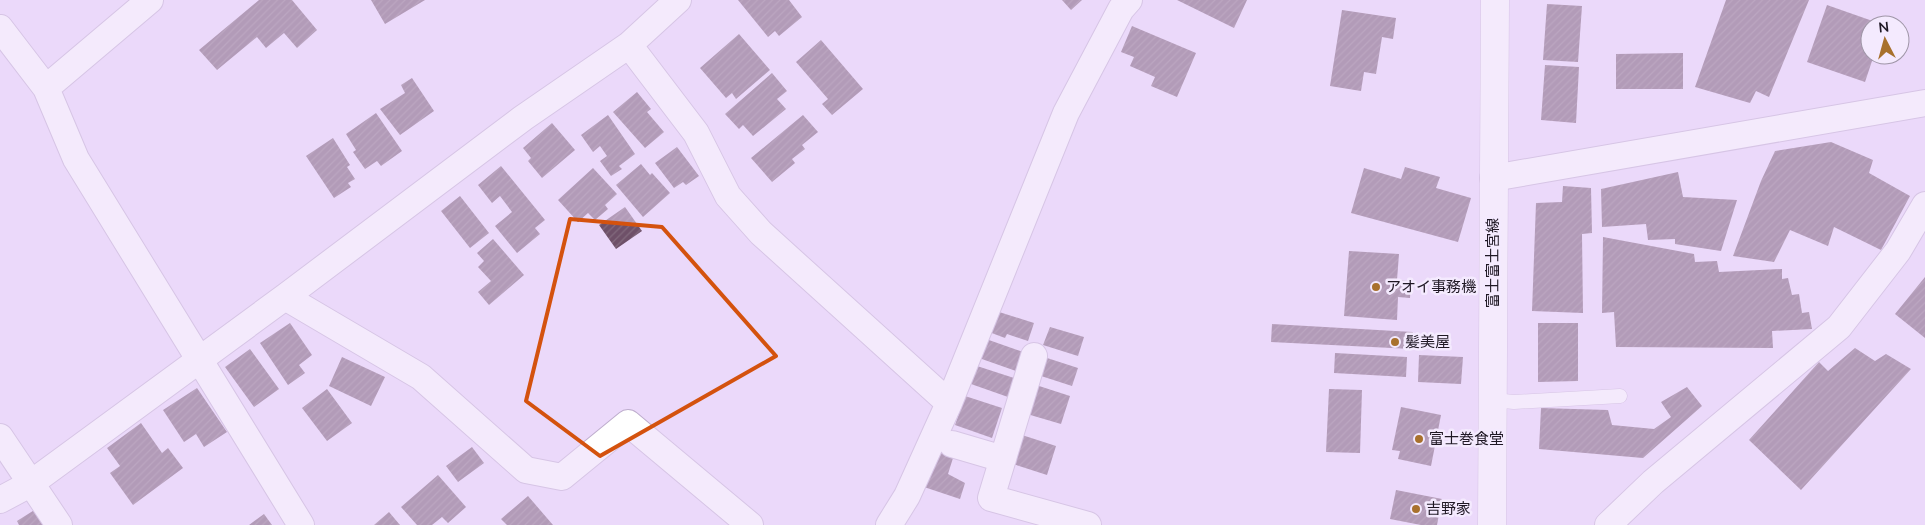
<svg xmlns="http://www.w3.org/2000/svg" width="1925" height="525" font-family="Mulish,'Noto Sans JP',sans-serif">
<defs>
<pattern id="building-hatch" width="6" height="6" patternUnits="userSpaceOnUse" patternTransform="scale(1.25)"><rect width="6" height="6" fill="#6e5068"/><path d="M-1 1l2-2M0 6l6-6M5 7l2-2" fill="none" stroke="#826a7d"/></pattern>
</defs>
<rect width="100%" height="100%" fill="#ebd9fa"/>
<path fill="url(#building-hatch)" d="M259,0H292L317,30L297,48L284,33L266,48L257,37L217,70L199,50Z
M371,0H425L385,24Z
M738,0H789L802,17L779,36L775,31L768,37Z
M1062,0H1082L1071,10Z
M1177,0H1247L1234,28Z
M1726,0H1809L1769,97L1756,91L1750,103L1695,87Z
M1547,4L1582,6L1578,62L1543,60Z
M1827,5L1884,25H1870V55H1874L1865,82L1807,62Z
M1342,10L1396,18L1393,39L1382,37L1376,74L1364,72L1361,91L1330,86Z
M1132,26L1196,53L1177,97L1151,86L1155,77L1130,66L1134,57L1121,52Z
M739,34L770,70L736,99L732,93L726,98L700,68Z
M821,40L863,89L832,115L822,104L828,99L796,62Z
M1683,53V89H1616V54Z
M1545,65L1579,67L1576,123L1541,120Z
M772,73L787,91L777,99L786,109L753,136L743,125L739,129L725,114Z
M412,78L434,111L400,135L380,109L405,93L401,85Z
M637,92L651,109L647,112L664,132L645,148L613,112Z
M376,113L402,151L381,166L377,161L365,169L353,152L356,150L346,134Z
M608,115L635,154L619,166L622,169L611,176L600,161L607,156L600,146L593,152L581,135Z
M803,115L818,132L802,145L805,149L792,159L795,163L772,182L751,158Z
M552,123L575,150L542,178L528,161L531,158L523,148Z
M333,138L350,165L347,167L355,179L348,183L351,187L334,198L306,156Z
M1831,142L1873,160L1869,173L1910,196L1881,250L1834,227L1828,246L1790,230L1774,262L1733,256L1761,181L1775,151Z
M677,147L699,176L686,185L683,182L674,188L655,163Z
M641,164L650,175L652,173L670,193L643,217L616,185Z
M501,166L545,220L535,228L540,234L517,253L495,226L512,212L500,196L492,203L478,185Z
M1405,167L1440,177L1436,188L1471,198L1458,242L1351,213L1364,168L1401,179Z
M593,168L617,194L605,205L608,209L595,220L588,213L578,222L558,200Z
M1678,172L1683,197L1737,200L1721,251L1675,244V239L1648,240L1646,224L1602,227L1601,189Z
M1563,186L1591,188L1592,233L1582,234L1583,313L1532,311L1536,203L1562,202Z
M460,196L489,233L470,248L441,211Z
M625,207L642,231L616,249L599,225Z
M1603,237L1694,254L1695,262L1717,261L1719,272L1782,269V279L1788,278L1792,295L1799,294L1802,313L1809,312L1812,329L1772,331L1773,348L1616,347L1614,312L1602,313Z
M493,239L524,275L489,305L478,292L491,281L478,267L484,261L477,253Z
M1349,251L1399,254L1397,280L1411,281L1410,298L1398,297L1397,320L1344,316Z
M1925,277V338L1895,314Z
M996,311L1034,323L1028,341L1007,334L1005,338L989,332Z
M290,323L312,355L299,365L305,373L288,385L260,343Z
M1538,323H1578V381L1538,382Z
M1272,324L1413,332L1412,349L1271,342Z
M1050,327L1084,337L1078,356L1043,345Z
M986,339L1023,352L1016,371L979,358Z
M1855,348L1875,361L1886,354L1911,369L1801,490L1749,440L1819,362L1828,371Z
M250,349L279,389L254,407L225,367Z
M1335,353L1407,357L1406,377L1334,373Z
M1419,355L1463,357L1461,384L1418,382Z
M342,357L385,377L371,406L329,386Z
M1044,357L1078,368L1072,386L1038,375Z
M977,366L1014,378L1008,397L971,384Z
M1036,385L1070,396L1061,424L1027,414Z
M1687,387L1702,406L1643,458L1539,449L1541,408L1608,410L1612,425L1654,429L1671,417L1661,402Z
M197,388L227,432L204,447L196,434L184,442L163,410Z
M327,389L352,423L327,441L302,408Z
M1329,389L1362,390L1360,453L1326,452Z
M965,396L1002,408L992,438L955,425Z
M1401,407L1441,415L1431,466L1398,459L1400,451L1392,450Z
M141,423L162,453L168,448L183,468L133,505L110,473L120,466L107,448Z
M1022,435L1056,446L1047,475L1013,464Z
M472,447L484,463L458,482L446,466Z
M939,451L953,458L948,474L965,483L960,499L921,486L926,472L932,473Z
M438,475L466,507L448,523L442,517L432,525H417L401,507Z
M1396,490L1442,499L1437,525H1421L1390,519Z
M528,496L553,525H507L501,519Z
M36,509L47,525H19L17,521Z
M389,512L400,525H374Z
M264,514L272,525H249Z"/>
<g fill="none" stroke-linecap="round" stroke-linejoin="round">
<defs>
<path id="lane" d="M1493,400L1514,402L1620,396"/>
<path id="street" d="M0,28L46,88L76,159L301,525
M629,45L696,133L728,196L761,233L949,403
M46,88L150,0
M1493,178L1925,103
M285,297L421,377L526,470L562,477L628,423L750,525
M1034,356L991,498L1088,525
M0,437L59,525
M952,444L1003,459
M0,500L30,484L285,297L523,118L629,45L678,0
M889,525L907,496L949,403L1066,113L1121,9L1129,0
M1608,525L1653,482L1839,327L1898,251L1925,205"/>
<path id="secondary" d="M1492,525L1495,0"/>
</defs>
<use href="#lane" stroke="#beadcd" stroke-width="15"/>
<use href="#street" stroke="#beadcd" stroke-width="28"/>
<use href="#secondary" stroke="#beadcd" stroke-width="29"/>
<use href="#lane" stroke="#fff" stroke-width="14"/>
<use href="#street" stroke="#fff" stroke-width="26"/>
<use href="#secondary" stroke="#fff" stroke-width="28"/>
</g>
<path d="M0 0H1925V525H0ZM570,219L662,227L776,356L600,456L526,401Z" fill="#ebd9fa" fill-opacity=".55" fill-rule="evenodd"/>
<path fill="none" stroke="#d4520e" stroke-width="4" stroke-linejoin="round" d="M570,219L662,227L776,356L600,456L526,401Z"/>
<g fill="#a8712d" stroke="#f4eafe" stroke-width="2">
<circle cx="1376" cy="287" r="5"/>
<circle cx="1395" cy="342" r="5"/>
<circle cx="1419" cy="439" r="5"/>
<circle cx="1416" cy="509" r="5"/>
</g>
<g text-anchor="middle" stroke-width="5" stroke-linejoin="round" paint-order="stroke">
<g font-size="15" fill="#1f1824" stroke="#f4eafe">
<text transform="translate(1493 263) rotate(-90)" y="5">富士富士宮線</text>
</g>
<g font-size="15" fill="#1f1824" stroke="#f4eafe" text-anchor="start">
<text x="1386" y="292">アオイ事務機</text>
<text x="1405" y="347">髪美屋</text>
<text x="1429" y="444">富士巻食堂</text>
<text x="1426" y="514">吉野家</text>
</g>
</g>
<g transform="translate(1885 40) rotate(354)"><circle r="24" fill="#f4eafe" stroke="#9f96a7"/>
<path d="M0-4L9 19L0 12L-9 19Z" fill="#a8712d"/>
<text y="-8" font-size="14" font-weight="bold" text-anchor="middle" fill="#1f1824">N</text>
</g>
</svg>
